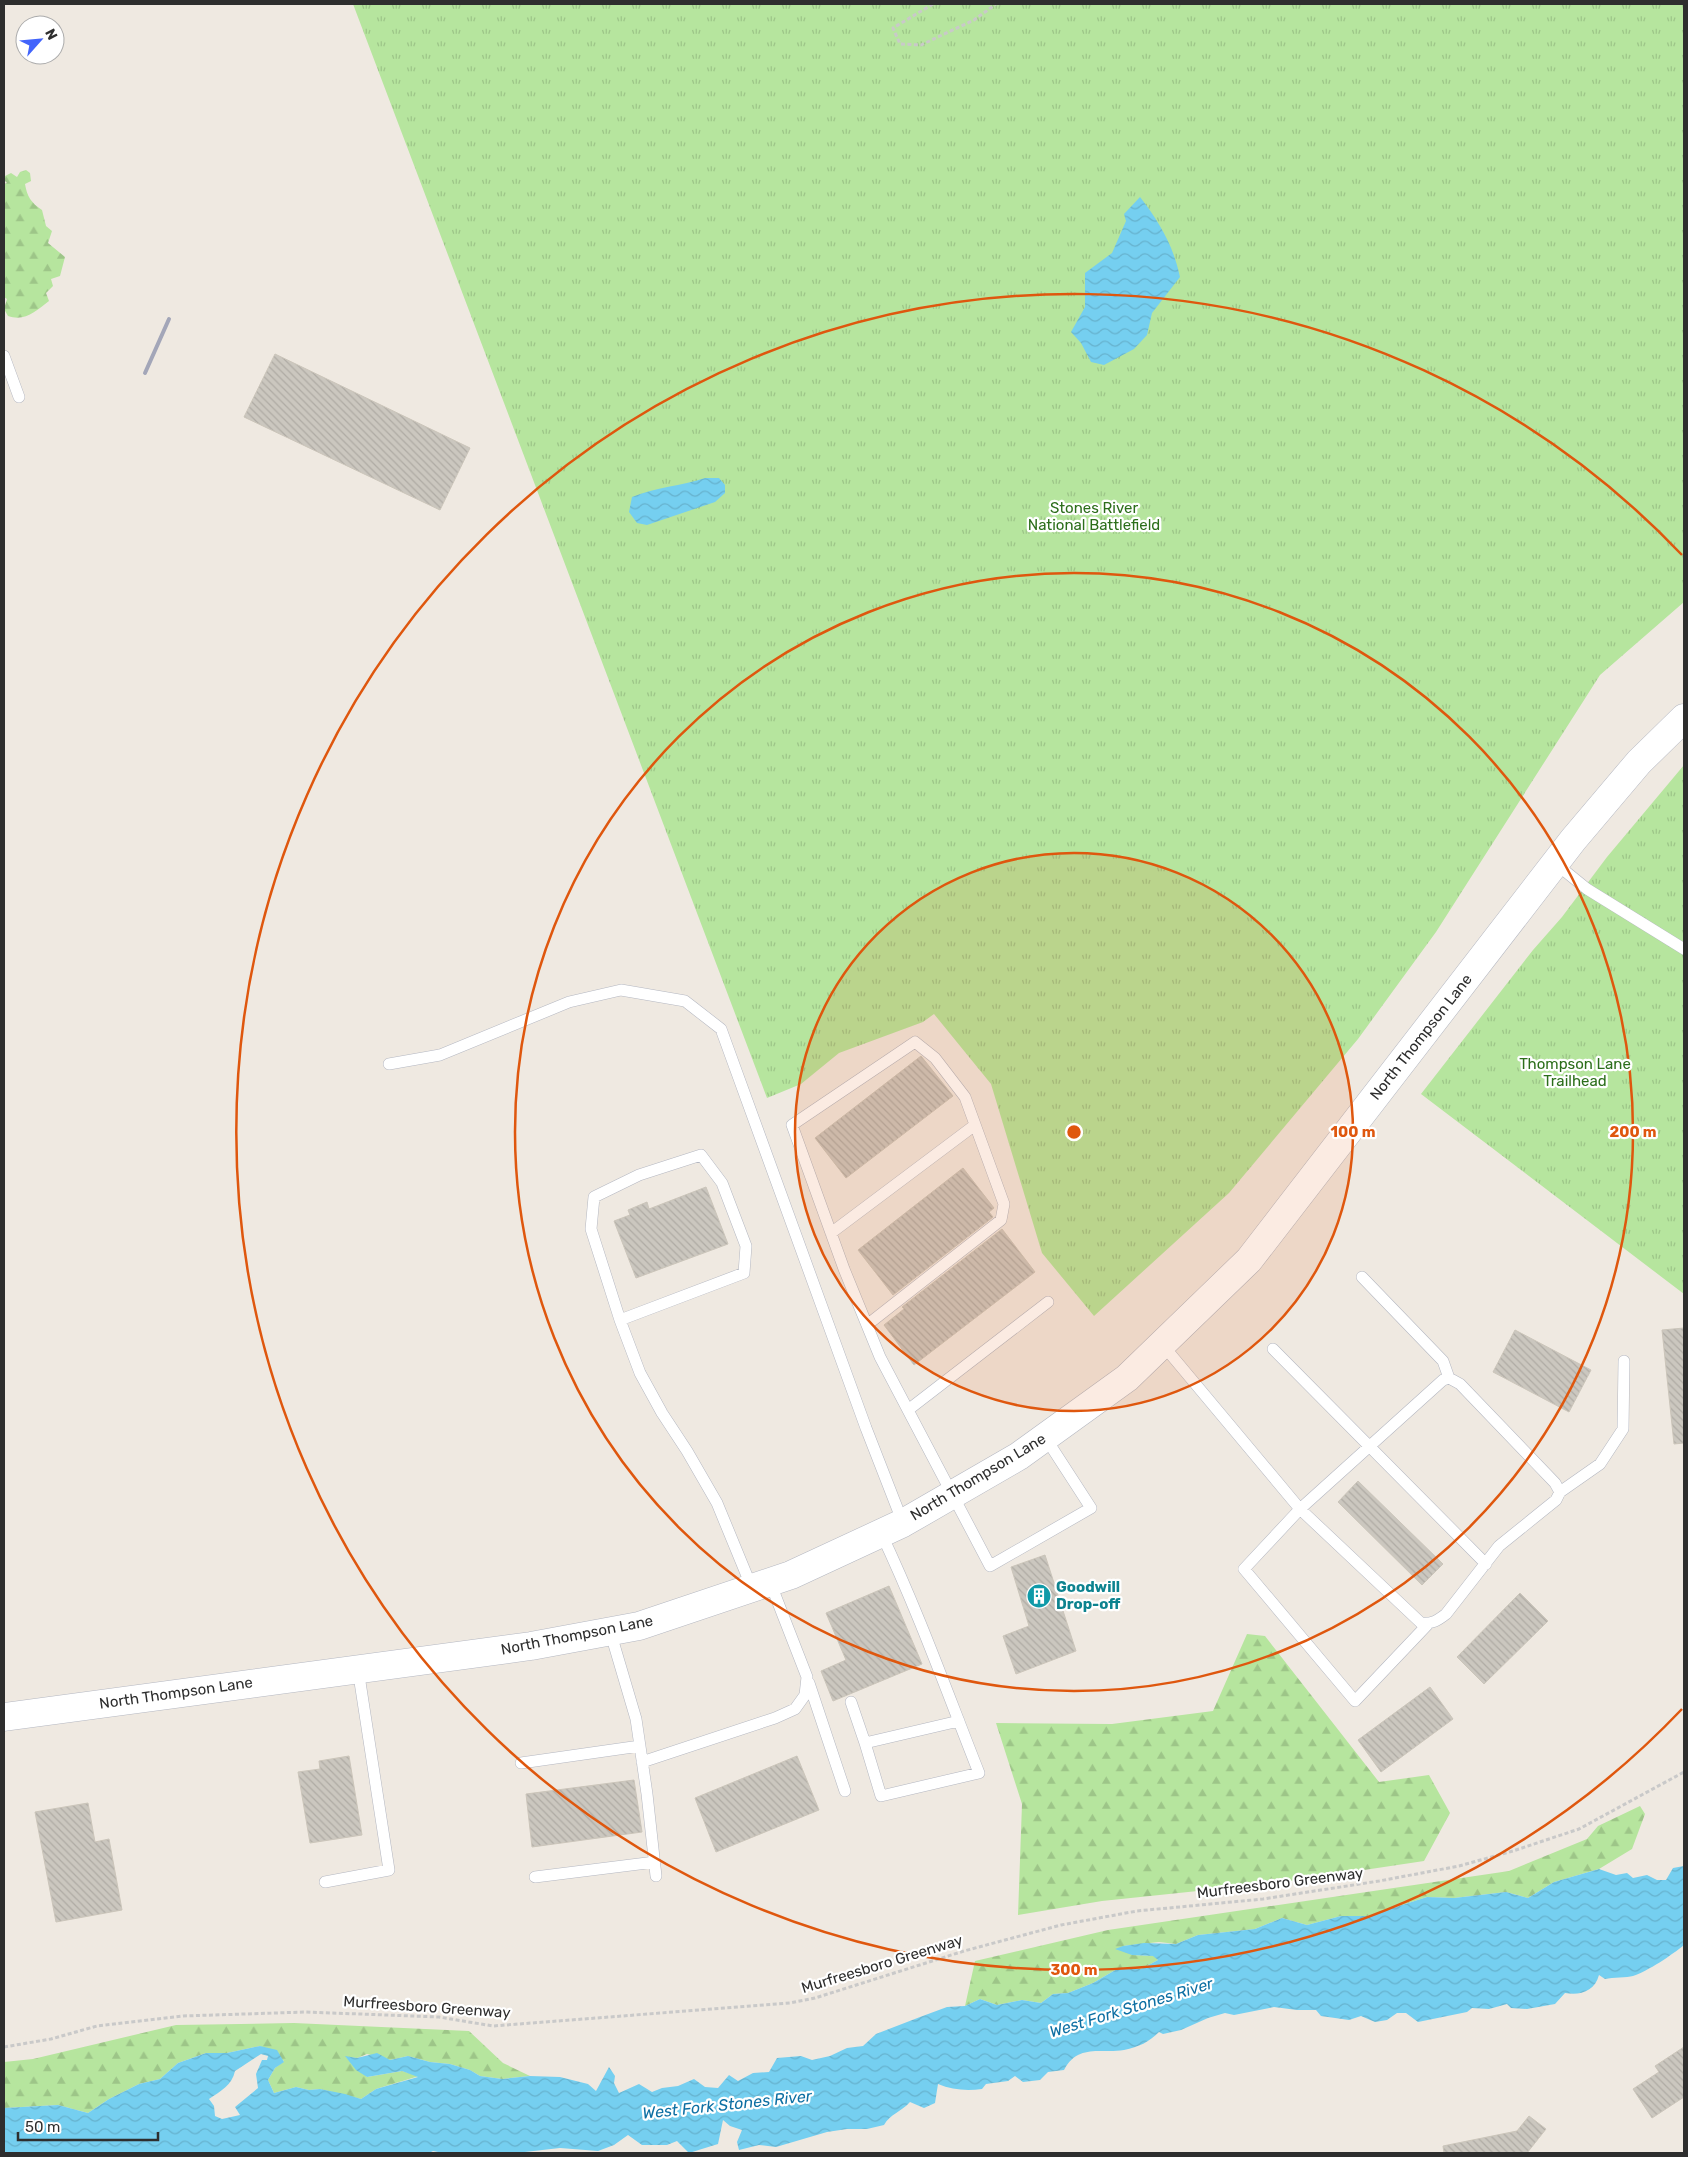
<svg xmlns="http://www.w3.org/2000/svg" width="1688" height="2157" font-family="Rubik,sans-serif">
<defs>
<pattern id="forest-firs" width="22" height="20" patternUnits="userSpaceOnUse" patternTransform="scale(1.25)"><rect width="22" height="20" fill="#b6e59e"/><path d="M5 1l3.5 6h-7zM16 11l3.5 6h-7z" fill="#9dc588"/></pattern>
<pattern id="park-tufts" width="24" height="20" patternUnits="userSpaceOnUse" patternTransform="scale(1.25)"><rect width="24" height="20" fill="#b6e59e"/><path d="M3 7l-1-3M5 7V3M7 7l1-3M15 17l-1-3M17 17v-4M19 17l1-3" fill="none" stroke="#9dc588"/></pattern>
<pattern id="water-waves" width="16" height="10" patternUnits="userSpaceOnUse" patternTransform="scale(1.25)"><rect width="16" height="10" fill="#75cff0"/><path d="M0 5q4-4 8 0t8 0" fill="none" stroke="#66b2ce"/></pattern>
<pattern id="building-back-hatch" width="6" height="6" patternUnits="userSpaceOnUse" patternTransform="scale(1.25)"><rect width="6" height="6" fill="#cbc7bf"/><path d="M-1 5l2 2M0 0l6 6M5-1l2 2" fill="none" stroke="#afaba4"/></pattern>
</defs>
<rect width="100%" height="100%" fill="#efe9e1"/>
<path fill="url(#forest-firs)" d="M26,170L30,173L31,181L25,184C27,196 31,203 42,210L46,226L52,231L48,243L65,257L60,276L51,279L53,286L46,293L49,301C36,311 25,322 8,316L4,309L7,299L4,297V184L7,183L5,181V176L11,173L17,177L20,172Z
M1247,1634L1265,1636L1379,1782L1429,1775L1450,1813L1424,1861L1284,1882L1102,1901L1018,1915L1022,1804L996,1723L1112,1724L1213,1711Z
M1640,1806L1645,1814L1632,1849L1599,1869L1554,1882L1528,1898L1506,1892L1454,1898L1427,1897L1368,1916H1341L1307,1925L1282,1918L1255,1929L1198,1935L1176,1944L1159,1942L1123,1946L1132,1955L1154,1956L1158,1960L1141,1969H1117L1093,1983L1068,1993L1053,1994L1041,2003L1022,2000L997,2005L980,1999L965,2006L975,1961L1108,1930L1509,1871L1587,1839L1598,1826Z
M294,2023L469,2031L503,2063L530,2076L502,2079L480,2076L470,2070L450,2064L430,2062L408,2056L390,2060L367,2054L357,2058L346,2057L367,2077L402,2071L419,2076L376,2089L361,2099L320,2089L309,2090L296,2087L274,2093L268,2080L275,2068L284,2061L260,2046L227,2053H206L178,2063L160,2079L139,2084L109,2099L88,2113L58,2105L4,2108V2062L33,2059L176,2025Z"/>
<path fill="url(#park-tufts)" d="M353,4H1684V602L1600,675L1436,932L1358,1039L1229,1193L1094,1316L1042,1253L991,1084L934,1014L923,1022L839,1053L801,1084L767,1098Z
M1684,765V1294L1421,1094L1533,950L1562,917L1607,857Z"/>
<path fill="url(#water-waves)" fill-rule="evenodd" d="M1140,197C1160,223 1173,245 1180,277L1152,313L1147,335L1134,349L1104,365L1091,362L1081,343L1071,332L1085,307V273L1112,253L1126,221L1124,214Z
M705,478H719L725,485V493L715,502L647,525L637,523L629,512L632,497C656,487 681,486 705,478Z
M1684,1866V1945C1672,1955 1648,1971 1633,1976C1627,1978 1613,1977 1605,1979L1599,1975C1595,1991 1580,1996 1565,1993L1555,2004L1527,2009L1511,2008L1507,2004L1489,2009L1472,2008L1467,2012L1418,2022L1406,2013H1397L1387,2020L1375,2022L1361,2016L1349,2020L1321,2016L1316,2010H1297L1274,2007L1234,2015L1225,2013L1208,2018L1181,2030L1163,2034L1159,2032C1149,2042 1139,2047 1124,2050C1102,2054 1078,2043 1064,2070L1048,2072L1040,2080L1023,2082L1015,2076L1008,2081L986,2084L982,2089C967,2091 952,2090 938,2084L935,2103L924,2108L910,2102C901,2112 890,2114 884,2125L867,2129H847L827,2132L776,2147L759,2145L739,2150L737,2142L742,2130L730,2126L723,2120L718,2144L689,2153L677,2141L667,2145H642L628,2135L614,2145L598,2151L560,2148L516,2153H443L433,2151L429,2153H4V2108L58,2105L88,2113L109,2099L139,2084L160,2079L178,2063L195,2057L206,2053H227L260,2046L277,2050L284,2062L275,2068L268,2080L274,2093L296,2087L309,2090L320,2089L345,2094L361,2099L376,2089L418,2077L402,2071L367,2077L356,2070L345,2056L357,2058L377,2053L390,2060L408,2056L430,2062L450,2064L470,2070L480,2076L502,2079L530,2076L560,2077L588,2084L596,2091L609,2067L615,2076L614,2083L619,2093L639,2084L652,2092L662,2088L678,2086L694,2079L705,2087L718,2088L729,2075L738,2081L753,2073L769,2072L777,2058L801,2056L812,2060L830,2056L847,2048L863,2046L876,2034L920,2017L947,2007L965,2006L980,1999L997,2005L1022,2000L1041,2003L1053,1994L1068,1993L1093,1983L1117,1969H1141L1158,1960L1153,1956L1132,1955L1115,1949L1123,1946L1144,1943L1176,1944L1198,1935L1255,1929L1282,1918L1307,1925L1341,1916H1368L1427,1897L1454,1898L1506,1892L1528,1898L1554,1882L1599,1869L1616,1875L1627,1873L1633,1878L1647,1875L1657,1880H1666L1673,1868ZM261,2054L268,2056L267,2060H262L256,2074L258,2088L235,2107L240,2115L222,2119L215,2116L214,2106L209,2099C221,2091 232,2085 235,2071Z"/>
<path fill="url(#building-back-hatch)" stroke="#cbc5ba" d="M275,354L470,448L440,510L244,417Z
M921,1056L953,1096L846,1178L815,1138Z
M963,1168L994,1208L989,1212L993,1217L893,1295L858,1250Z
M706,1187L728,1244L636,1278L614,1221L630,1215L628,1210L647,1202L649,1209Z
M1002,1229L1035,1272L914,1365L884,1325L904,1309L902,1307Z
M1684,1328V1443L1674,1444L1662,1330Z
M1515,1330L1591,1370L1569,1412L1493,1372Z
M1358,1481L1443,1564L1422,1585L1338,1502Z
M1045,1555L1076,1651L1016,1674L1003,1636L1029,1626L1011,1567Z
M889,1586L922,1664L833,1701L821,1671L846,1660L826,1613Z
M1520,1593L1548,1621L1484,1684L1457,1657Z
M1430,1687L1453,1719L1381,1772L1358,1740Z
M349,1756L362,1835L310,1843L298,1772L320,1769L319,1761Z
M797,1756L819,1810L716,1852L695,1798Z
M634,1780L642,1832L532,1847L526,1794Z
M88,1803L95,1842L109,1839L122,1910L56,1922L35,1812Z
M1684,2047V2097L1652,2118L1633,2089L1659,2072L1655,2066Z
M1529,2116L1546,2129L1527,2153H1444L1443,2146L1517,2131Z"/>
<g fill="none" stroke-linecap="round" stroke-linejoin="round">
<defs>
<path id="service" d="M4,356L19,397
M1555,863L1587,889L1684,949
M389,1064L440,1055L569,1002L621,990L685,1001L721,1029L866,1428L903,1523
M831,1233L975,1125
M1362,1277L1443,1361L1449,1378
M620,1320L744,1273L746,1246L722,1183L701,1155L639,1175L594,1197L591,1229L620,1320L640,1373L662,1413L687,1451L717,1503L752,1588
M867,1325L1001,1220L1004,1204L965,1097L935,1058L915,1042L792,1125L844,1269L880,1357L990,1566L1091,1508L1045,1437
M1162,1344L1300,1509L1421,1623C1432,1624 1437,1621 1446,1614L1499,1546L1556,1500L1560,1492L1555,1483L1460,1384L1449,1378L1443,1380L1300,1509L1244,1569L1355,1701L1429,1623
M1273,1349L1486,1564
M908,1410L1048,1302
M1560,1492L1600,1464L1623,1429L1624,1361
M881,1533C918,1611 947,1692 979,1773L881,1796L865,1743L959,1721
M610,1631L636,1719L647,1794L656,1876
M809,1683L845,1791
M851,1702L865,1743
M642,1762L775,1718L795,1709L805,1695L807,1677L770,1582
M521,1763L640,1746
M535,1877L655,1862
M325,1882L389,1870L358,1669"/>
<path id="secondary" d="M4,1717L531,1646L639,1626L791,1575L903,1523L1019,1456L1127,1378L1249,1260L1573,840L1639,762L1684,718"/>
</defs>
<use href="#service" stroke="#b4b7c1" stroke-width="12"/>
<use href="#secondary" stroke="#b4b7c1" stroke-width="29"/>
<path stroke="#c9c9c9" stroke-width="3" stroke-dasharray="4 2.5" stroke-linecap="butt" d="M933,4L893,28L900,44L921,45L974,20L996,4
M4,2047L51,2039L97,2026L183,2016L306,2012L439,2017L493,2026L790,2003L815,1998L964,1951L1061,1925L1137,1911L1263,1899L1379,1881L1459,1866L1513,1851L1579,1829L1684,1772"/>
<use href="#service" stroke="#fff" stroke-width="11"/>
<use href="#secondary" stroke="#fff" stroke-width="28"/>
<path stroke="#a3a6b8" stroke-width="4" d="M145,373L169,319"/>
</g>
<circle cx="1074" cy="1132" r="279" fill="#df570e" fill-opacity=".12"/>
<g fill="none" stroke="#df570e" stroke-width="2.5">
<circle cx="1074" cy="1132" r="279"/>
<circle cx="1074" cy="1132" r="559"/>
<path d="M1682 1709A838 838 0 1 1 1682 555"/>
</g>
<defs>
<symbol id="building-disc" viewBox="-11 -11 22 22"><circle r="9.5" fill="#0f9aa8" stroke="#fff"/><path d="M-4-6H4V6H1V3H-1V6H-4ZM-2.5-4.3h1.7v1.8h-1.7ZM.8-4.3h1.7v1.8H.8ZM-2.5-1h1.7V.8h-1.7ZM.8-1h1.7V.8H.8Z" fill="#fff"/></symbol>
</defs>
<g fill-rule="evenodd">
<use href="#building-disc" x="1025" y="1582" width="28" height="28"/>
</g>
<g text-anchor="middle" stroke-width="4.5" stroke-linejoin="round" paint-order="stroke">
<g font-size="15" fill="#2c6e1b" stroke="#fff">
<text x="1094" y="513">Stones River<tspan x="1094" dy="17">National Battlefield</tspan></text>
<text x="1575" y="1069">Thompson Lane<tspan x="1575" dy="17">Trailhead</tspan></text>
</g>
<g font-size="15" fill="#2e2e2e" stroke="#fff">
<text transform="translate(1421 1037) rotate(-52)" y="5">North Thompson Lane</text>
<text transform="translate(978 1477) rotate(-31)" y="5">North Thompson Lane</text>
<text transform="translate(577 1635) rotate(-11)" y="5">North Thompson Lane</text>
<text transform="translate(176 1693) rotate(-8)" y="5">North Thompson Lane</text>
<text transform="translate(1280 1883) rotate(-7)" y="5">Murfreesboro Greenway</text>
<text transform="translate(882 1964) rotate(-17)" y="5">Murfreesboro Greenway</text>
<text transform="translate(427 2007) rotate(4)" y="5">Murfreesboro Greenway</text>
</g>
<g font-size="15" font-weight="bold" fill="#0d838f" stroke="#fff" text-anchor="start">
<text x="1056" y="1592">Goodwill<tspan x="1056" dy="17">Drop-off</tspan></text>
</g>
<g font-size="16" font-style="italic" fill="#0d6fa3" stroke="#fff">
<text transform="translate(1131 2007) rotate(-17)" y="6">West Fork Stones River</text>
<text transform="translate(727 2104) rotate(-6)" y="6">West Fork Stones River</text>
</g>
</g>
<circle cx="1074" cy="1132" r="8" fill="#df570e" stroke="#fff" stroke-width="2.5"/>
<g font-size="15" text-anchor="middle" font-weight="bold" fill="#df570e" stroke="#fff" stroke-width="4.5" stroke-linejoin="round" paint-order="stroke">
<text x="1353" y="1137">100 m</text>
<text x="1633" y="1137">200 m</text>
<text x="1074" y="1975">300 m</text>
</g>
<rect width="1688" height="2157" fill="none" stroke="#2e2e2e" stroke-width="10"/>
<g transform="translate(40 40) rotate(63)"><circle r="24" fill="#ffffff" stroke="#ababab"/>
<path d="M0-4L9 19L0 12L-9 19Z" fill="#4264fb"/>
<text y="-8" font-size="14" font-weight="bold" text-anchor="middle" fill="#2e2e2e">N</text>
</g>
<path d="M18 2132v8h140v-8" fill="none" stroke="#2e2e2e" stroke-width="2.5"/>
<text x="25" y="2132" font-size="15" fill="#2e2e2e" stroke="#ffffff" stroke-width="4" paint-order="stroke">50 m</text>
</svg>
